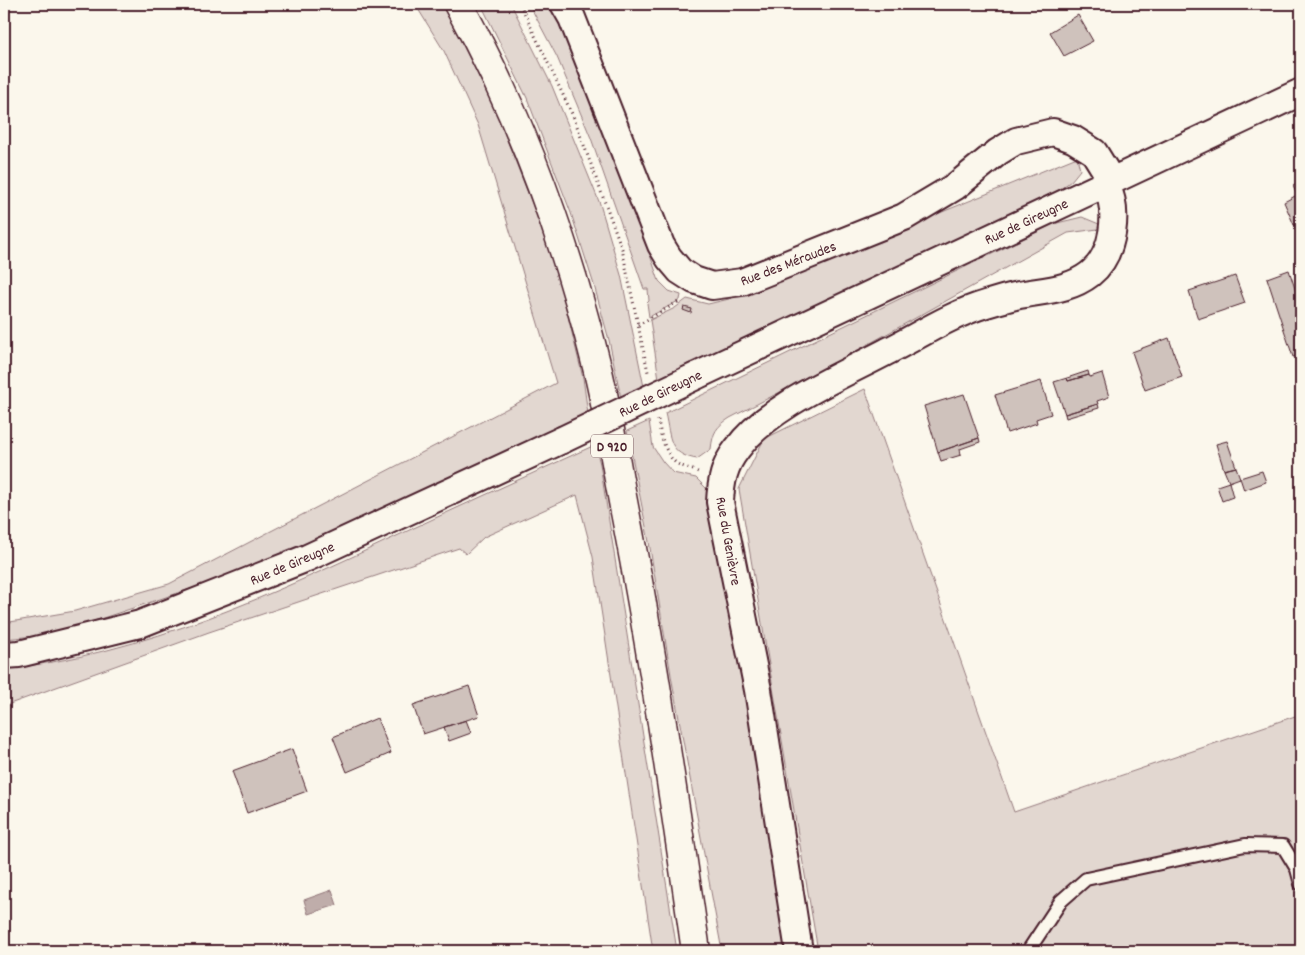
<svg xmlns="http://www.w3.org/2000/svg" width="1305" height="955" font-family="Dekko,sans-serif">
<rect width="100%" height="100%" fill="#fbf7ec"/>
<filter id="ink" filterUnits="userSpaceOnUse"><feTurbulence type="fractalNoise" baseFrequency=".02" numOctaves="2"/><feDisplacementMap in="SourceGraphic" scale="10" xChannelSelector="R" yChannelSelector="G"/><feConvolveMatrix kernelMatrix="1 2 1 2 8 2 1 2 1" color-interpolation-filters="sRGB"/></filter>
<g filter="url(#ink)">
<path fill="#e2d7d0" stroke="#967b7e" d="M415,4H442L494,107L554,259L583,378L588,414L286,555L238,573L55,634L4,639V623L75,611L169,584L556,383L478,125L444,51Z
M481,4H511L552,86L600,204L621,275L644,387L621,398L609,340L594,285L571,213L527,98Z
M529,4H550L608,133L659,281L669,291L681,295L680,300L649,317L647,303L649,301L648,289H644L591,138L557,57Z
M1077,157L1080,170L1071,181L1059,190L1032,206L659,379L650,320L675,308L687,299L708,304L729,299Z
M1082,217L1099,224L1098,229L1068,233L813,375L730,418C716,427 713,432 711,449L697,459C668,454 671,439 665,413L1033,234L1053,224Z
M865,389L1014,812L1301,714V951H818L739,489L764,439Z
M649,421L653,447L663,462L673,473L696,478L708,490L707,498L744,684L787,951H722L672,681L649,542L627,431Z
M595,445L600,464L677,951H653L593,557L577,495L484,537L466,554L459,548L209,632L4,706V669C145,654 276,593 403,533C467,503 531,474 595,445Z"/>
<path fill="#bfadaa" stroke="#907477" d="M332,890L337,905L308,914L304,900Z"/>
<path fill="#cfc2bc" stroke="#4a1f2b" d="M1078,15L1093,41L1064,56L1050,32Z
M1301,182V222L1294,225L1284,202L1297,195L1293,186Z
M1289,270L1301,307V354L1293,357L1267,278Z
M1235,276L1245,303L1198,319L1189,291Z
M684,307L692,309L691,313L683,310Z
M1169,338L1182,377L1145,390L1132,352Z
M1088,371L1089,375L1068,381L1067,378Z
M1102,373L1109,397L1097,401L1098,404L1065,414L1054,382L1067,378L1068,381L1089,375L1090,377Z
M1041,381L1051,414L1036,419L1037,423L1007,433L995,395Z
M964,394L979,438L938,452L924,406Z
M1098,404L1099,408L1066,418L1065,414Z
M979,438L980,442L960,449L961,455L941,461L938,452Z
M1227,441L1236,467L1224,470L1216,444Z
M1236,467L1240,478L1229,482L1224,470Z
M1262,471L1266,482L1244,490L1240,478Z
M1229,482L1233,497L1222,501L1217,486Z
M469,686L479,716L423,734L413,705Z
M377,718L391,753L347,772L333,737Z
M466,720L471,733L449,741L444,727Z
M292,749L307,791L247,813L232,771Z"/>
<g fill="none" stroke-linecap="round" stroke-linejoin="round">
<defs>
<path id="lane" d="M1028,951L1061,901L1086,879L1245,845L1283,846L1297,869L1301,884"/>
<path id="street" d="M564,4L572,18L661,245L669,258L680,271L694,280L712,286L742,282L904,217L956,186L998,152L1016,141L1053,132L1073,139L1094,152L1112,181
M696,376L1301,92
M4,655L19,654L140,624L307,558L562,440
M799,951L758,690L720,502C721,482 724,465 737,449C768,406 841,376 888,351C920,335 952,314 986,304C996,301 1006,298 1015,296C1042,290 1068,291 1090,274C1115,254 1119,211 1106,184"/>
<path id="primary" d="M458,4C521,117 566,241 597,367C609,416 616,467 626,517C654,661 675,806 696,951"/>
</defs>
<use href="#lane" stroke="#4a1f2b" stroke-width="16"/>
<use href="#street" stroke="#4a1f2b" stroke-width="30"/>
<use href="#primary" stroke="#4a1f2b" stroke-width="31"/>
<path stroke="#4a1f2b" stroke-width="3" stroke-dasharray="1 4" stroke-linecap="butt" d="M520,4L574,118L622,249L648,372
M638,325L680,301
M658,420C660,433 665,454 676,463C682,467 692,469 698,472"/>
<use href="#lane" stroke="#fbf7ec" stroke-width="12"/>
<use href="#street" stroke="#fbf7ec" stroke-width="26"/>
<use href="#primary" stroke="#fbf7ec" stroke-width="28"/>
<defs>
<path id="street-bridge" d="M562,440L696,376"/>
</defs>
<use href="#street-bridge" stroke="#4a1f2b" stroke-width="30" stroke-linecap="butt"/>
<use href="#street-bridge" stroke="#fbf7ec" stroke-width="26"/>
</g>
</g>
<g text-anchor="middle" stroke-width="5" stroke-linejoin="round" paint-order="stroke">
<rect fill="#fbf7ec" stroke="#7f6065" stroke-width="1" x="591" y="434.5" width="42" height="23" rx="4"/>
<g font-size="14" font-weight="bold" fill="#4a1f2b">
<text x="612" y="451">D 920</text>
</g>
<g font-size="15" fill="#4a1f2b" stroke="#fbf7ec">
<text transform="translate(1026 221) rotate(-25)" y="5">Rue de Gireugne</text>
<text transform="translate(788 263) rotate(-21)" y="5">Rue des Méraudes</text>
<text transform="translate(660 393) rotate(-26)" y="5">Rue de Gireugne</text>
<text transform="translate(729 541) rotate(80)" y="5">Rue du Genièvre</text>
<text transform="translate(292 563) rotate(-23)" y="5">Rue de Gireugne</text>
</g>
</g>
<rect width="1305" height="955" fill="none" stroke="#fbf7ec" stroke-width="20"/>
<rect x="10" y="10" width="1285" height="935" fill="none" stroke="#4a1f2b" stroke-width="2" filter="url(#ink)"/>
</svg>
